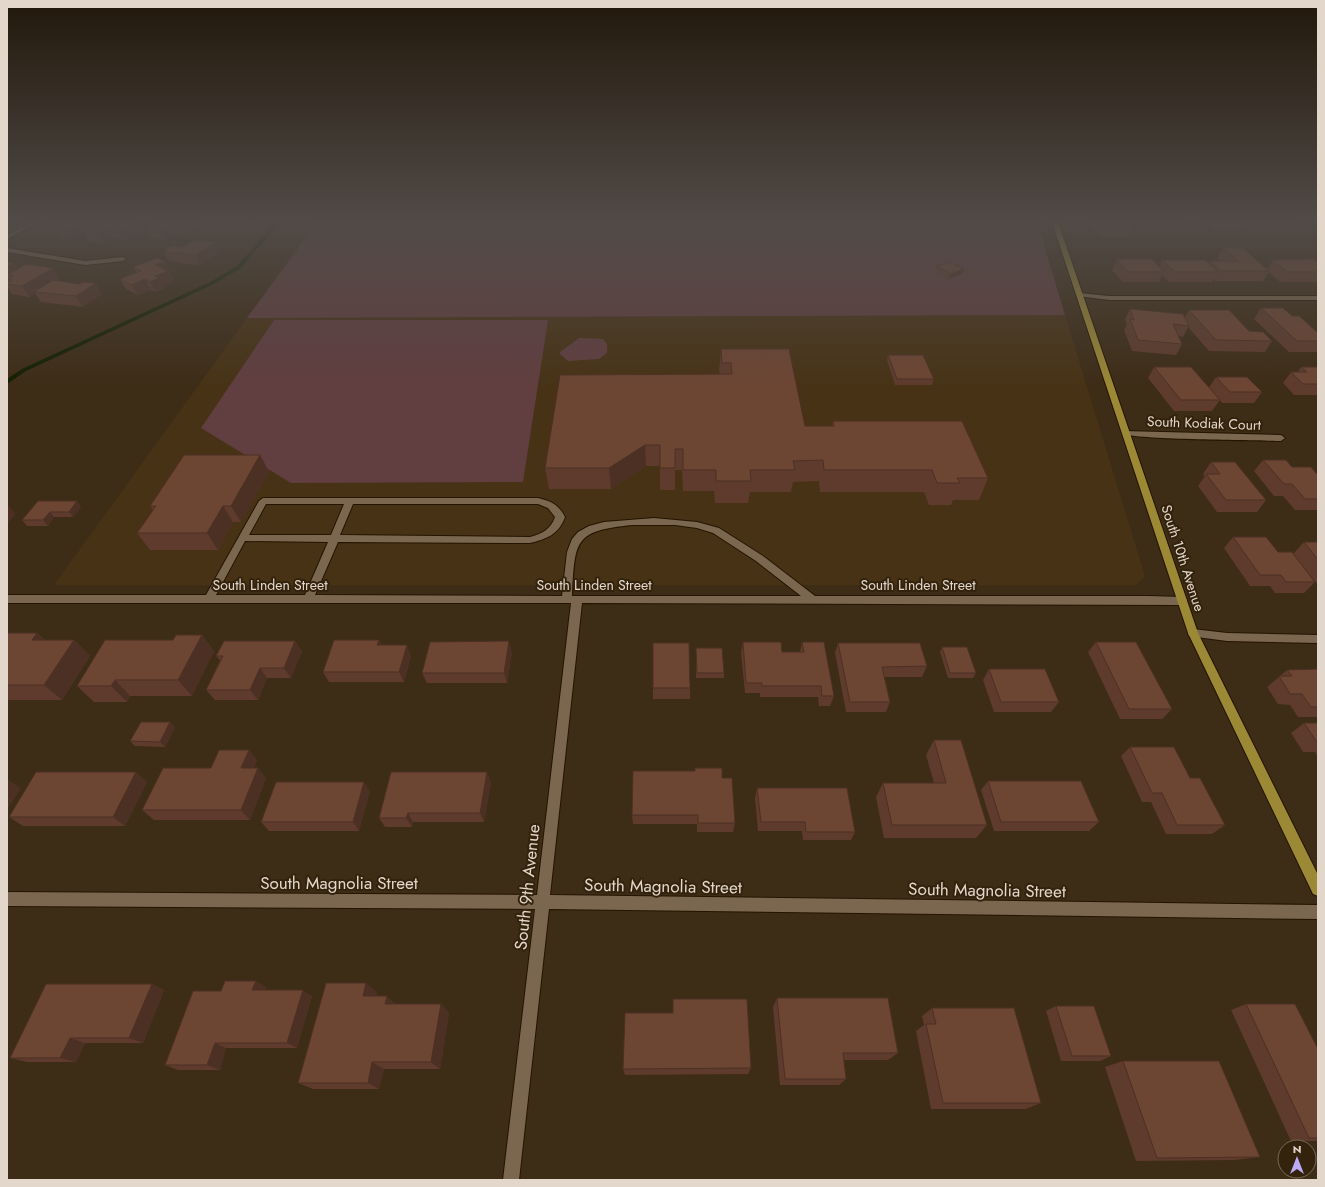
<svg xmlns="http://www.w3.org/2000/svg" width="1325" height="1187" font-family="Jost,sans-serif">
<rect width="100%" height="100%" fill="#3d2c16"/>
<path fill="#473215" d="M1065,315L1145,576L1136,585H54L247,318Z"/>
<path fill="#613e40" d="M317,222H1037L1065,315L247,318Z
M274,320H548L523,482L291,483L201,428Z
M579,338L603,339L607,344V353L599,359L568,361L560,354V352Z"/>
<g fill="none" stroke-linecap="round" stroke-linejoin="round">
<path fill="#121f00" fill-rule="evenodd" d="M276,222H280L241,268L214,284L26,371L7,384V379L22,369L210,282L237,266Z"/>
<defs>
<path id="minor" d="M31,222H38L7,239V235Z
M7,248L85,261L123,257L126,259L123,261L85,265L7,252Z
M1080,293L1109,296H1318V300H1109L1078,296L1077,295Z
M1123,431L1281,435L1285,438L1281,441C1261,440 1129,440 1122,433Z
M263,498H538C551,501 559,505 565,517C559,534 547,539 530,543L338,542L315,595L562,596L567,552L572,539L578,532L589,526L604,522L654,518L697,522L719,528L763,556L815,596H1149L1182,597L1186,598L1187,601L1186,604L1182,605L582,603L550,895L1318,905V919L549,909L519,1180H503L535,909L7,906V892L537,895L571,603H7V595H206L259,501ZM266,504H344L331,535H249ZM353,504H538L548,508L555,517C551,529 542,534 530,537L340,535ZM632,525H675L697,528L713,533L756,561L801,596H572C575,540 574,531 632,525ZM245,541L328,542L305,595H216Z
M1193,629L1227,633L1318,635V643L1227,641L1189,636L1188,633L1189,630Z"/>
<path id="major" d="M1052,222H1058L1198,633L1318,875V896L1313,894L1188,633Z"/>
</defs>
<use href="#minor" stroke="#241400" stroke-width="2"/>
<use href="#major" stroke="#241400" stroke-width="2"/>
<use href="#minor" fill="#7b674f" fill-rule="evenodd"/>
<use href="#major" fill="#9c8936" fill-rule="evenodd"/>
</g>
<path fill="#5e3b2c" d="M137,222L142,232L126,240L113,238L102,244L88,241L84,234L72,240L60,238L54,229L56,227L53,223H99Z
M156,222H198L199,225L181,237L172,235L165,240L150,238L145,228Z
M635,222H662V231H635Z
M1089,222H1128L1133,227L1128,237H1102Z
M1135,222H1179L1178,224H1137Z
M1204,222H1244L1239,231H1214Z
M1253,222H1296L1295,224H1255Z
M1223,248L1267,269L1273,260L1318,262V282H1280L1269,272L1263,281H1215L1213,280L1212,282H1169L1162,275L1159,282H1123L1112,270L1117,259L1159,267L1163,260L1209,264L1210,261H1221L1217,258Z
M163,251L220,252L200,266L169,261Z
M7,262L18,269L53,268L60,278L55,281L102,294L83,307L41,302L35,293L29,297L12,294L7,286V283L9,282L7,280Z
M937,266L964,269L962,274L949,279L936,272Z
M133,267L170,271H169L174,281L163,285L165,288L156,292L151,290L138,295L126,289L120,279L136,272Z
M1261,308L1317,332H1318V352H1289L1254,319Z
M1130,309L1185,317L1189,310L1249,331L1272,341L1265,352L1209,351L1188,327L1183,337L1178,336L1182,344L1176,355L1132,351L1124,330L1127,325L1125,320Z
M721,349L805,426H832L833,421L988,478L979,500H953L951,505H929L924,492H820L819,481L793,482L791,492H750L748,503H715L714,491H683L682,470H675V490H660V466H646L611,489H549L545,468L720,374L719,370Z
M888,355L934,379L932,385H895L887,360Z
M1154,367L1209,387L1216,377L1262,392L1254,403H1222L1220,400L1212,411H1174L1148,378Z
M1301,367H1318V395H1294L1283,383L1291,372H1298Z
M260,455L269,472L241,522H233L218,550H150L137,533L153,510L150,506Z
M1263,460L1292,467L1318,475V510H1295L1283,496H1274L1254,471Z
M1211,462L1266,500L1257,512H1217L1198,486L1205,476L1203,474Z
M77,501L81,507L73,517H54L48,526H27L22,520Z
M1233,537L1278,552L1315,582L1304,593H1275L1270,586H1250L1224,548Z
M1304,542H1318V585L1293,554Z
M37,633L45,640H74L90,656L62,700H7V634Z
M202,635L214,651L192,696H130L127,702H94L77,686L173,640Z
M295,641L302,651L291,678H267L258,700H215L206,690L220,660L216,656Z
M743,642L782,652H800L802,642L834,696L830,706H819L818,697H760V693H745L741,653Z
M1096,642L1172,709L1162,719H1120L1088,652Z
M838,643L927,666L922,677H884L890,702L886,712H846L835,653Z
M382,645L411,656L404,682H329L323,672Z
M942,647L976,673L973,678H948L940,652Z
M696,648L724,673V678H696Z
M512,652L507,683H427L422,673Z
M989,669L1059,702L1051,712H994L983,680Z
M1318,669V717H1298L1290,705L1278,704L1267,687L1287,670Z
M653,688H690V699H653Z
M1304,723H1318V757L1315,752H1303L1291,733Z
M175,727L165,747L135,746L130,741Z
M934,740L987,825L976,838H884L876,797L883,783H934L926,755Z
M1130,747L1225,825L1212,834H1166L1151,802H1142L1121,756Z
M249,750L257,760L254,768L266,778L250,820H154L142,810L211,768Z
M136,772L147,782L125,826H23L9,817Z
M722,778L735,823L733,832H697V824H633L632,815Z
M988,781L1099,822L1089,831H994L981,790Z
M491,782L484,822H413L412,827H385L379,818Z
M757,788L855,832L851,840H803L802,831H758L755,798Z
M370,791L359,831H269L261,822Z
M152,984L164,990L143,1043H85L76,1062H27L10,1058Z
M266,987L265,990L312,996L297,1048H226L220,1070H178L165,1065L221,991Z
M377,992L376,996L396,1004H441L449,1013L440,1069H384L379,1089H313L298,1083Z
M777,998L898,1053L888,1060H844L846,1079L839,1085H780L773,1007Z
M673,999L751,1068L748,1074L625,1075L623,1069L673,1013Z
M1246,1004L1318,1049V1141H1291L1231,1010Z
M1056,1006L1111,1056L1100,1061H1061L1046,1011Z
M932,1008L1041,1103L1026,1109H931L916,1031L924,1025L922,1016Z
M1123,1061L1260,1157L1235,1160L1136,1161L1105,1067Z"/>
<path fill="#4c3024" d="M84,222H98L101,227L83,231L84,234L72,240L66,230Z
M137,222L142,232L126,240L121,231Z
M184,222H198L199,225L181,237L176,227Z
M167,226L172,235L165,240L160,230Z
M107,228L113,238L102,244L97,234Z
M216,242L220,252L200,266L195,256Z
M165,261L170,271H169L174,281L163,285L165,288L156,292L150,282L155,265Z
M14,263L21,273L7,275V266Z
M53,268L60,278L36,292H34L35,293L29,297L22,286Z
M964,269L962,274L949,279L951,274Z
M145,279L151,290L138,295L132,285Z
M96,283L102,294L83,307L76,296Z
M645,445L646,466L611,489L609,468Z
M260,455L269,472L241,522L231,506Z
M77,501L81,507L73,517L69,512Z
M7,504L16,514L7,524Z
M223,506L233,522L218,550L207,533Z
M50,512L54,517L48,526L43,520Z
M37,633L54,649L32,640Z
M202,635L214,651L192,696L178,680Z
M74,640L90,656L62,700L44,685Z
M379,640L384,651L377,645Z
M295,641L302,651L291,678L284,668Z
M509,641L512,652L507,683L504,673Z
M407,645L411,656L404,682L399,672Z
M260,668L267,678L258,700L250,690Z
M115,680L130,696L127,702L111,686Z
M170,722L175,727L165,747L160,742Z
M249,750L257,760L250,778L241,768Z
M258,768L266,778L250,820L241,810Z
M136,772L147,782L125,826L113,817Z
M487,772L491,782L484,822L480,813Z
M7,779L21,788L7,810Z
M364,782L370,791L359,831L353,822Z
M408,813L413,822L412,827L406,818Z
M256,981L266,987L263,996L252,990Z
M366,983L377,992L374,1005L363,996Z
M152,984L164,990L143,1043L129,1038Z
M303,990L312,996L297,1048L287,1043Z
M387,996L397,1005L385,1004Z
M441,1004L449,1013L440,1069L431,1062Z
M70,1038L85,1043L76,1062L60,1058Z
M215,1043L226,1048L220,1070L207,1065Z
M372,1062L384,1069L379,1089L368,1083Z"/>
<path fill="#6d4533" stroke="#4c3024" d="M55,222H84L66,230L54,229L62,225L53,223Z
M101,222H137L121,231L107,228L97,234L83,231Z
M156,222H184L176,227L167,226L160,230L145,228Z
M635,222H662V226H635Z
M1102,222H1128L1133,227H1106Z
M196,240L216,242L195,256L163,251L172,246L183,247Z
M1223,248H1243L1269,271H1221L1210,261H1238Z
M157,258L165,261L155,265L168,271L155,276L159,278L150,282L145,279L132,285L120,279L141,271L133,267Z
M1117,259H1152L1164,272H1128Z
M1314,259L1318,262V272H1287L1273,260Z
M1163,260H1205L1218,272H1175Z
M7,262L14,263L7,266Z
M950,262L964,269L951,274L937,266Z
M26,264L53,268L22,286L7,284V283L12,280L7,279L13,276L7,275Z
M53,280L79,284L83,282L96,283L76,296L34,292Z
M1261,308H1283L1292,316H1299L1317,332H1318V341H1297Z
M1130,309L1183,314L1189,326L1173,324L1182,344L1138,340L1130,319L1134,320Z
M1189,310H1229L1249,331L1263,332L1272,341L1216,340Z
M721,349H789L805,426H834L833,421H962L988,478H957L960,483H937L932,470H824L823,460L793,461L795,470H750L751,481H716V470H683V449H675V468H660V445H645L609,468H545L560,375L732,374L731,363H722Z
M888,355H923L934,379H897Z
M1154,367H1191L1220,400H1181Z
M1301,367H1318V384H1303L1291,372H1307Z
M1216,377H1247L1262,392H1230Z
M184,455H260L231,506H223L207,533H137L156,506H150Z
M1263,460H1286L1292,467H1311L1318,475V499H1305L1292,484H1284Z
M1211,462H1235L1266,500H1226L1206,474H1220Z
M38,501H77L69,512H50L43,520H22Z
M1233,537H1266L1278,552H1292L1315,582H1286L1281,575H1260Z
M1304,542H1318V560Z
M8,633H37L32,640H74L44,685H7V634Z
M176,635H202L178,680H115L111,686H77L105,640H173Z
M334,640H379L377,645H407L399,672H323Z
M224,641H295L284,668H260L250,690H206L223,656H216Z
M509,641L504,673H422L430,642Z
M743,642H781L782,652H804L802,642H824L834,696H822L821,686H762V683H746Z
M1096,642H1136L1172,709H1129Z
M653,643H689L690,688H653Z
M838,643H920L927,666L882,667L890,702H850Z
M942,647H967L976,673H950Z
M696,648H722L724,673H697Z
M989,669H1045L1059,702H1001Z
M1318,669V707H1311L1302,694H1290L1279,676H1292L1287,670Z
M141,722H170L160,742L130,741Z
M1304,723H1318V742H1317Z
M934,740H961L987,825H892L883,783H946Z
M1130,747H1174L1190,778H1200L1225,825H1177L1162,793H1152Z
M219,750H249L241,768H258L241,810H142L163,768H211Z
M695,768H722V778H732L735,823H698V815H632L633,771H695Z
M36,772H136L113,817H9Z
M391,772H487L480,813H408L406,818H379Z
M988,781H1081L1099,822H1001Z
M276,782H364L353,822H261Z
M757,788H847L855,832H806L805,822H761Z
M225,981H256L252,990H303L287,1043H215L207,1065H165L193,991H221Z
M326,983H366L363,996H387L385,1004H441L431,1062H372L368,1083H298Z
M46,984H152L129,1038H70L60,1058H10Z
M777,998H888L898,1053H843L846,1079H785Z
M673,999H747L751,1068L623,1069L625,1013H673Z
M1246,1004H1295L1318,1049V1138H1309Z
M1056,1006H1094L1111,1056H1072Z
M932,1008H1014L1041,1103H943L926,1024H936Z
M1123,1061H1219L1260,1157L1157,1158Z"/>
<linearGradient id="sky" x2="0" y2="1"><stop stop-color="#22180c"/><stop offset="0.57" stop-color="#514b47"/><stop offset="1" stop-color="#514b47" stop-opacity="0"/></linearGradient>
<rect width="1325" height="388" fill="url(#sky)"/>
<g text-anchor="middle" stroke-width="4" stroke-linejoin="round" paint-order="stroke">
<g font-size="14" fill="#e2d7ca" stroke="#33220c">
<text transform="translate(1204 423) rotate(2)" y="5">South Kodiak Court</text>
<text transform="translate(1183 558) rotate(72)" y="5">South 10th Avenue</text>
<text x="270" y="590">South Linden Street</text>
<text x="594" y="590">South Linden Street</text>
<text x="918" y="590">South Linden Street</text>
</g>
<g font-size="17" fill="#e2d7ca" stroke="#33220c">
<text x="339" y="889">South Magnolia Street</text>
<text transform="translate(663 886) rotate(1)" y="6">South Magnolia Street</text>
<text transform="translate(527 887) rotate(-84)" y="6">South 9th Avenue</text>
<text transform="translate(987 890) rotate(1)" y="6">South Magnolia Street</text>
</g>
</g>
<rect width="1325" height="1187" fill="none" stroke="#e2d7ca" stroke-width="16"/>
<g transform="translate(1297 1159)"><circle r="19" fill="#33220c" stroke="#796a58"/>
<path d="M0-3L7 15L0 10L-7 15Z" fill="#bbaaf6"/>
<text y="-6" font-size="11" font-weight="bold" text-anchor="middle" fill="#e2d7ca">N</text>
</g>
</svg>
